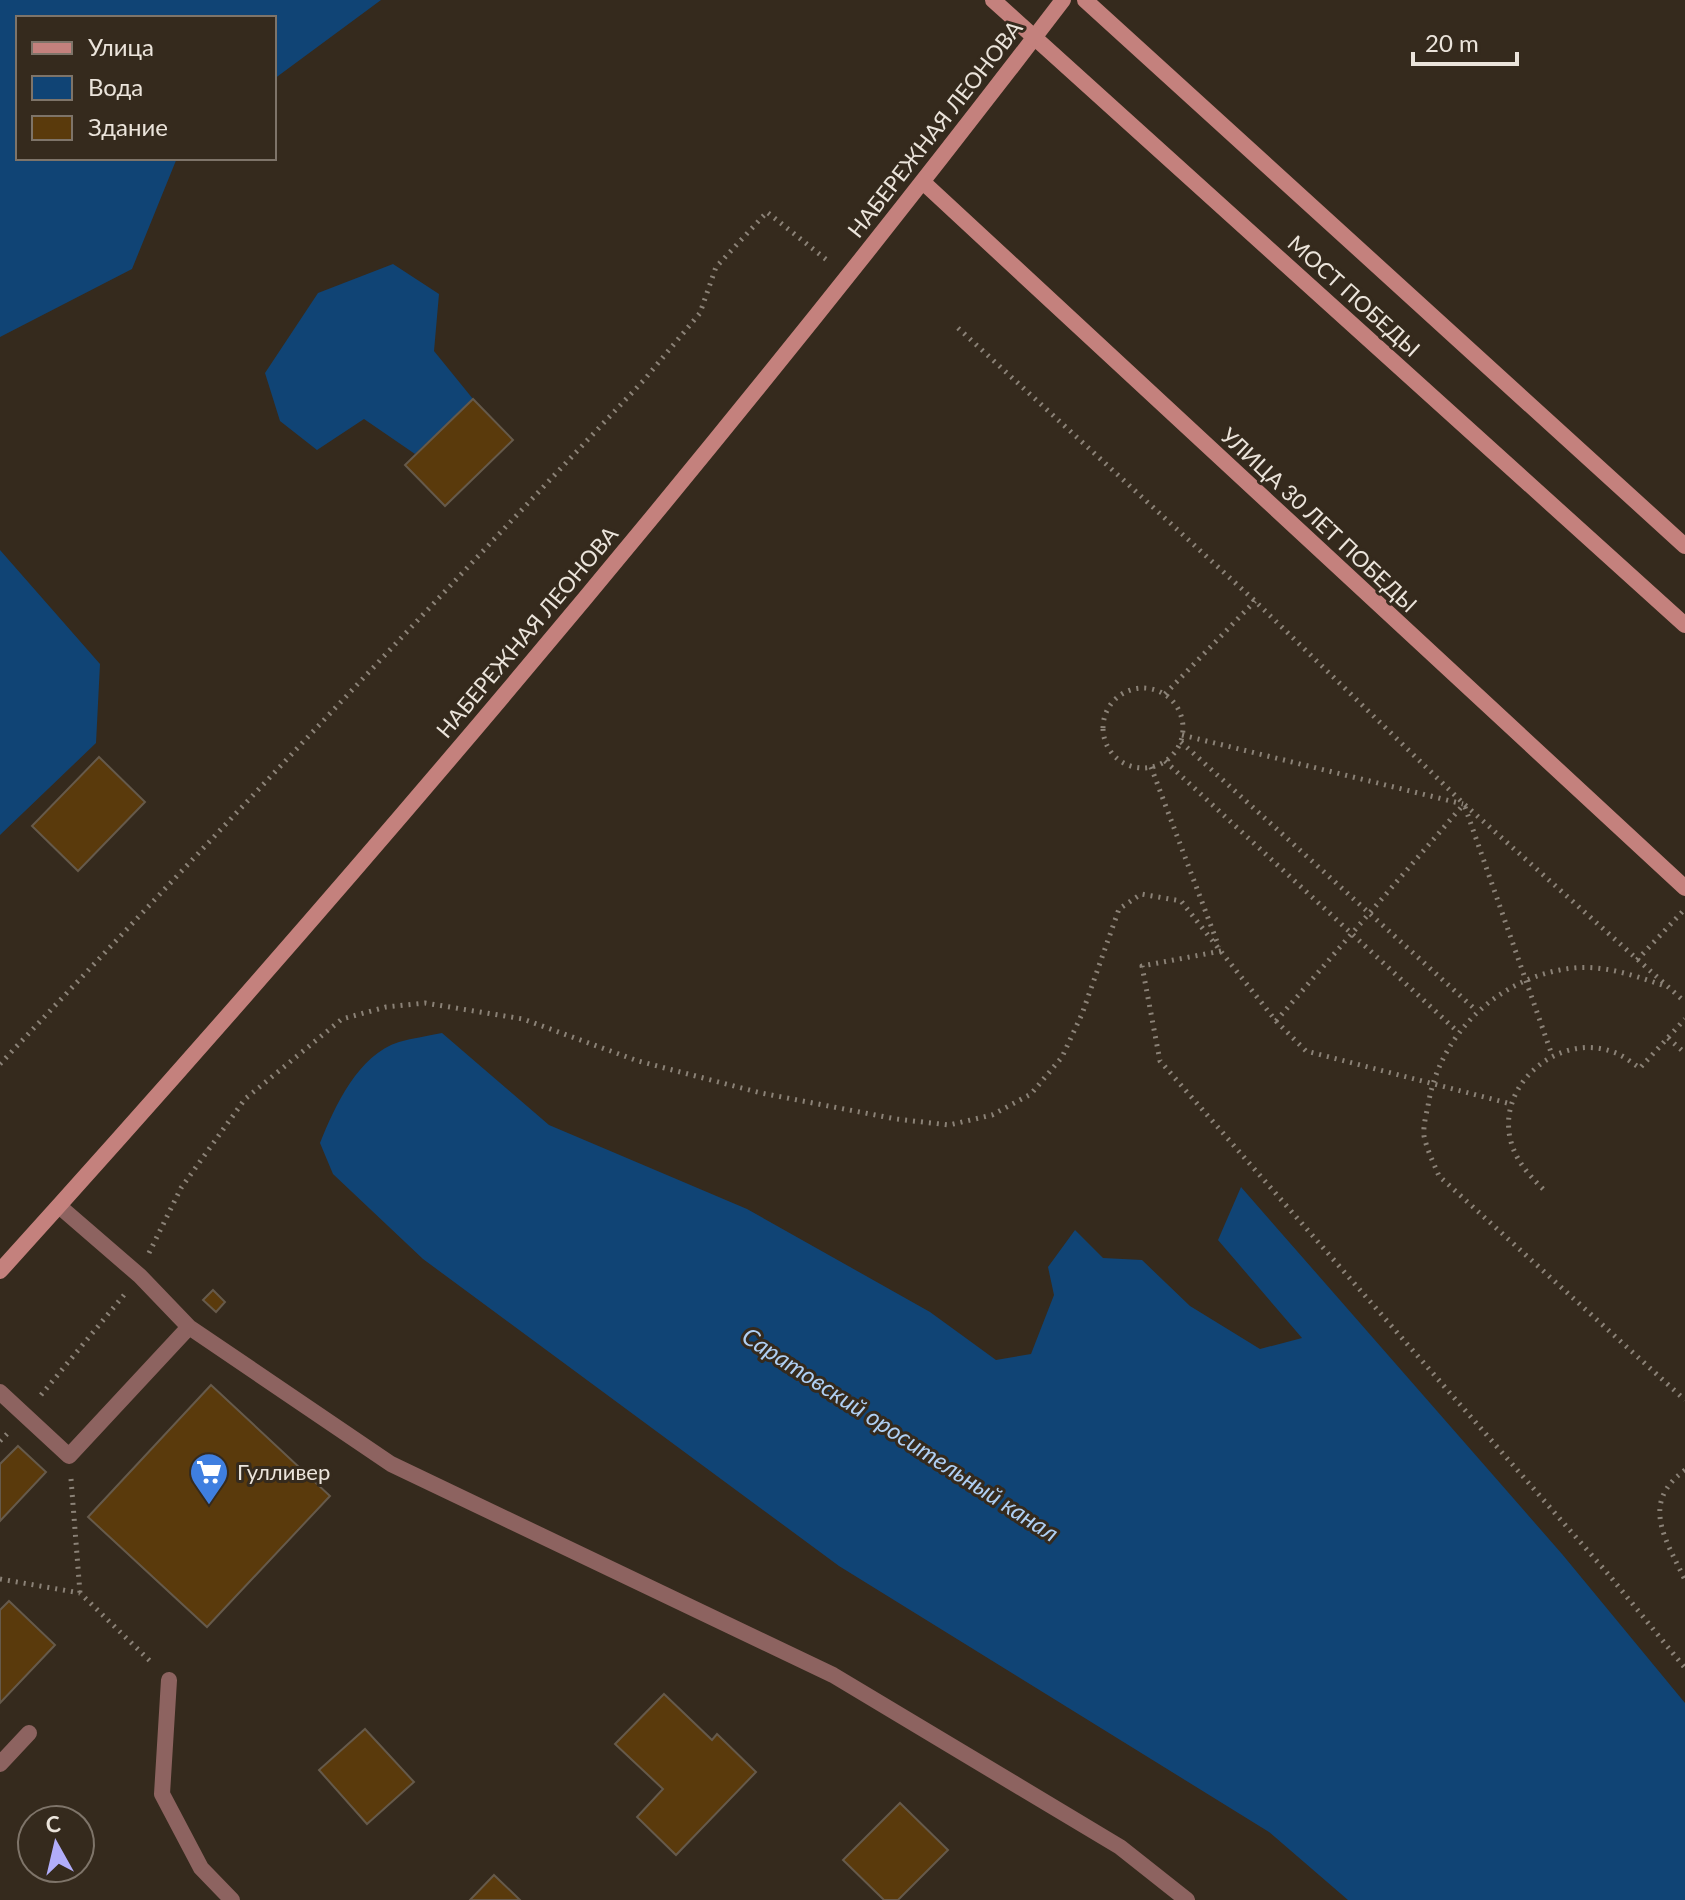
<svg xmlns="http://www.w3.org/2000/svg" width="1685" height="1900" font-family="Lato,sans-serif">
<rect width="100%" height="100%" fill="#352a1d"/>
<path fill="#104475" d="M0,0H381L274,79V18H18V158H177L132,269L0,337Z
M393,264L439,294L434,351L473,399L415,454L364,419L317,450L280,421L265,373L318,293Z
M0,550L100,664L96,743L0,835Z
M442,1033L549,1125L747,1209L930,1312L996,1360L1031,1354L1054,1295L1048,1267L1075,1230L1103,1258L1142,1260L1190,1306L1260,1349L1302,1338L1218,1240L1241,1187L1562,1554L1685,1703V1900H1348L1269,1832L839,1566L423,1259L333,1174L320,1143C335,1106 358,1055 399,1042C413,1038 428,1036 442,1033Z"/>
<path fill="#5a3a0c" stroke="#665a4b" stroke-width="2" d="M473,399L513,440L445,506L405,465Z
M99,757L145,802L78,871L32,826Z
M213,1290L225,1302L216,1312L203,1300Z
M211,1385L330,1496L207,1627L88,1517Z
M18,1446L46,1472L0,1521V1464Z
M9,1601L55,1645L0,1703V1610Z
M664,1694L712,1740L717,1734L756,1772L676,1855L637,1817L663,1789L615,1744Z
M365,1729L414,1782L367,1824L319,1770Z
M900,1803L948,1850L898,1900H884L843,1860Z
M494,1875L520,1900H470Z"/>
<g fill="none" stroke-linecap="round" stroke-linejoin="round">
<path stroke="#8b8277" stroke-width="5" stroke-dasharray="2 6" stroke-linecap="butt" d="M958,328L1255,601L1464,804L1685,1002
M1103 728a40 40 0 1 1 80 0a40 40 0 1 1-80 0Z
M1165,694L1255,601
M1182,735L1463,804
M1181,742L1477,1011
M1165,761L1458,1032
M1151,767L1219,947
M1465,807L1552,1055
M1221,951L1142,966L1160,1061L1609,1575L1685,1668
M1637,960L1683,911
M1662,985C1633,975 1604,965 1573,968C1499,976 1439,1034 1428,1106C1426,1115 1423,1127 1424,1136C1427,1150 1434,1164 1439,1176L1685,1400
M1276,1021L1464,804
M1668,1038L1685,1053
M0,1064L644,380L700,313L716,267L767,212L828,261
M1543,1189C1528,1174 1515,1160 1510,1138C1498,1082 1561,1032 1613,1052C1623,1055 1632,1063 1640,1068L1685,1019
M149,1253L181,1188L245,1099L342,1019L386,1007L425,1003L523,1019L638,1061L761,1093L896,1119L949,1125L992,1115L1031,1094L1062,1057L1082,1014L1119,909L1141,894L1181,901L1276,1021L1306,1051L1511,1104
M41,1395L124,1295
M0,1441L8,1433
M1685,1470C1640,1503 1665,1538 1685,1580
M71,1479L80,1593
M0,1579L80,1593L151,1662"/>
<path stroke="#8d6360" stroke-width="16" d="M59,1206L140,1276L189,1327L391,1464L833,1675L1120,1847L1187,1900
M0,1392L69,1456L189,1327
M169,1680L162,1794L201,1868L232,1900
M0,1764L29,1733"/>
<path stroke="#c4817d" stroke-width="16" d="M1085,0L1685,546
M924,183L1685,888
M0,1271C370,862 728,439 1063,0"/>
<path stroke="#c4817d" stroke-width="16" d="M993,0L1685,625"/>
</g>
<defs>
<symbol id="supermarket-pin" viewBox="-11 -11 22 30"><path d="M0 17L-7.5 6A9.5 9.5 0 1 1 7.5 6Z" fill="#3f7fe0" stroke="#352a1d"/><path d="M-6-5.5h2.5l.6 2H6L4.5 2H-2.5L-4.4-4H-6ZM-1.5 3.2a1.3 1.3 0 1 0 .1 0ZM3 3.2a1.3 1.3 0 1 0 .1 0Z" fill="#fff"/></symbol>
</defs>
<g fill-rule="evenodd">
<use href="#supermarket-pin" x="187" y="1450" width="44" height="60"/>
</g>
<g text-anchor="middle" stroke-width="6" stroke-linejoin="round" paint-order="stroke">
<g font-size="22" fill="#ebe4db" stroke="#352a1d">
<text transform="translate(935 129) rotate(-52)" y="8">НАБЕРЕЖНАЯ ЛЕОНОВА</text>
<text transform="translate(1354 296) rotate(42)" y="8">МОСТ ПОБЕДЫ</text>
<text transform="translate(1319 520) rotate(43)" y="8">УЛИЦА 30 ЛЕТ ПОБЕДЫ</text>
<text transform="translate(527 632) rotate(-50)" y="8">НАБЕРЕЖНАЯ ЛЕОНОВА</text>
</g>
<g font-size="22" fill="#ebe4db" stroke="#352a1d" text-anchor="start">
<text x="237" y="1480">Гулливер</text>
</g>
<g font-size="24" font-style="italic" fill="#afcff3" stroke="#352a1d">
<text transform="translate(900 1435) rotate(33)" y="8">Саратовский оросительный канал</text>
</g>
</g>
<rect x="16" y="16" width="260" height="144" fill="#352a1d" stroke="#7e7469" stroke-width="2"/>
<rect x="32" y="42" width="40" height="12" fill="#c4817d" stroke="#7e7469" stroke-width="2"/>
<text x="88" y="56" font-size="24" fill="#ebe4db">Улица</text>
<rect x="32" y="76" width="40" height="24" fill="#104475" stroke="#7e7469" stroke-width="2"/>
<text x="88" y="96" font-size="24" fill="#ebe4db">Вода</text>
<rect x="32" y="116" width="40" height="24" fill="#5a3a0c" stroke="#7e7469" stroke-width="2"/>
<text x="88" y="136" font-size="24" fill="#ebe4db">Здание</text>
<g transform="translate(56 1844) rotate(352)"><circle r="38" fill="#352a1d" stroke="#7e7469" stroke-width="2"/>
<path d="M0-6L14 30L0 20L-14 30Z" fill="#b1adfa"/>
<text y="-12" font-size="22" font-weight="bold" text-anchor="middle" fill="#ebe4db">С</text>
</g>
<path d="M1413 52v12h104v-12" fill="none" stroke="#ebe4db" stroke-width="4"/>
<text x="1425" y="52" font-size="24" fill="#ebe4db" stroke="#352a1d" stroke-width="6" paint-order="stroke">20 m</text>
</svg>
